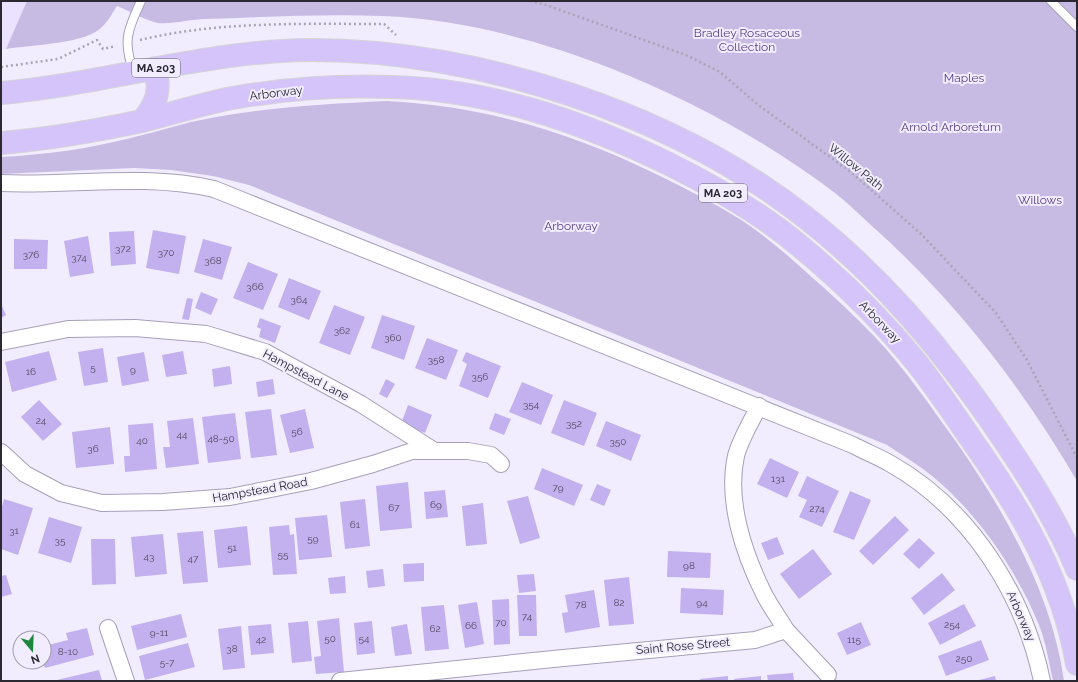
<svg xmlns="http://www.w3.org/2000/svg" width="1078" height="682" font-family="Raleway,sans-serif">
<rect width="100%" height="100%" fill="#f2edfe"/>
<path fill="#eae2ff" d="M1,1H27L6,49H1Z"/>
<path fill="#c7bbe4" d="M27,1H1077V481C1021,386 956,301 873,227C861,216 848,203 835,193C766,141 691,100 610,68C538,40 461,19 382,16C324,14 264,17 205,19C191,19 166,26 154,22C141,18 129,11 117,6C113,12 109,20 103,26C88,44 30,45 6,49Z
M387,101C484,106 571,132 658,175C685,188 712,202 738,218C762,233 784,252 805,271C829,292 853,314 875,337C906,370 931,407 957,443C1006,514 1052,594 1064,681H1053C1049,663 1046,642 1039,625C1016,568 973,506 923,469C912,461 899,453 887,445L249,185L213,176L171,170L134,168L1,174V157C37,155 74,151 109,143C137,137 164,129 191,122C255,108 322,104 387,101Z"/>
<path fill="#c3b0ee" d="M153,230L186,236L179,274L146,268Z
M134,231L136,264L111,266L109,232Z
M88,236L94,273L70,277L64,241Z
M14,239L48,240L47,269H14Z
M203,239L232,247L222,280L194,272Z
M248,262L278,274L263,310L233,298Z
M289,278L321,291L309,320L278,307Z
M201,292L218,299L211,315L195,308Z
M187,298L193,299L189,320L182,319Z
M1,304L6,315L1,318Z
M334,305L365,317L350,355L319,343Z
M382,315L415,326L404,360L371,348Z
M260,318L281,326L275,343L259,337L261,329L257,327Z
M427,338L458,350L446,380L415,368Z
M103,348L108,382L84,386L78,352Z
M49,351L57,380L12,392L5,362Z
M183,351L187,374L166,377L162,355Z
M144,352L149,381L122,386L117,357Z
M466,352L501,366L488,398L459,386L467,364L462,361Z
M230,366L232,384L214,387L212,369Z
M273,379L275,394L258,397L256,382Z
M386,379L395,384L387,398L379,394Z
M522,382L553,395L541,425L509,412Z
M39,400L62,424L43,441L21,417Z
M564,400L597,413L584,446L551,433Z
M408,405L432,415L425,433L401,424Z
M271,409L277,455L251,458L245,412Z
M305,409L314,448L290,453L280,415Z
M235,413L241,459L208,463L202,417Z
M495,413L511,419L504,435L489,429Z
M193,418L199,464L166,468L163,447H170L167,421Z
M606,421L641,435L631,461L596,446Z
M153,423L157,469L125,472L124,456H130L128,425Z
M110,427L114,464L76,468L72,432Z
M770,458L799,472L787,498L757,484Z
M542,468L583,485L574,506L534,489Z
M807,476L839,491L822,527L799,517L807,500L798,496Z
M408,482L412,528L380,531L376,486Z
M597,484L611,490L604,506L590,500Z
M445,490L448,517L426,519L424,492Z
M850,491L871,500L854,540L833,532Z
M528,496L540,538L520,544L507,501Z
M4,499L33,508L18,555L1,549V510Z
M365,499L370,546L345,549L340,502Z
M483,503L487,544L466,546L462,506Z
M327,515L332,557L299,560L295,518Z
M895,516L909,530L873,565L859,551Z
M49,517L82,527L71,563L38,553Z
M289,525L290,535L294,534L297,574L273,575L269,527Z
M247,526L251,565L218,568L214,530Z
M203,531L208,582L183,584L177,533Z
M163,534L167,574L135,577L131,537Z
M777,537L784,554L768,560L761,543Z
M919,538L935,553L919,569L903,554Z
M91,539H115L116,584L92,585Z
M813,549L832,574L799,599L780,574Z
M668,551L711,553L710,578L667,577Z
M424,563V581L404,582L403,564Z
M383,569L385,586L368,588L366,571Z
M942,573L955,590L924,615L911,598Z
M534,574L536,591L519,593L517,575Z
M6,575L12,594L1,597V576Z
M345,576L346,593L330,594L328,578Z
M629,577L634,624L609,626L604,580Z
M681,588L724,590L723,615L680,613Z
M594,590L600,627L565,633L562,613L568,612L565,595Z
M517,595H536L537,636H519Z
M509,599L510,644L494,645L492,600Z
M477,602L484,644L465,648L458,605Z
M964,604L976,626L940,645L928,623Z
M444,605L449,649L425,651L421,607Z
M181,614L187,637L137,650L131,626Z
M339,618L344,672L316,674L314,657L321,656L317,621Z
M308,621L312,661L292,663L288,623Z
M372,621L375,653L357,655L354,623Z
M861,622L871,645L847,655L837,633Z
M271,624L274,653L251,655L248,626Z
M407,624L412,654L395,656L391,627Z
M241,626L245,668L223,670L218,629Z
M87,628L94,655L45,668L43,662L44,646L68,640L66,633Z
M981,640L989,660L946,676L938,656Z
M188,643L195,667L145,680L139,656Z
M99,670L102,681H57V680Z
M793,673L794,681H768L767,675Z
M728,676V681H700V679Z
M761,676V681H735L734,679Z
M995,676L996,681H979V680Z"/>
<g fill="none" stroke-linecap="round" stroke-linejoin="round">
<defs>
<path id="lane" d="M1051,1L1077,27
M134,72C122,42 128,29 141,1"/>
<path id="street" d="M1,183C72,186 144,173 214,189L853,445C866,452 879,457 891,464C970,509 1024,594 1042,681
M1,342L68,329L135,328L206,334L265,352L361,404L433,450
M1,452L25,474L61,493L102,503L163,502L230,497L311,481L373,464L412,451H468L491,455L501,464
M108,628L126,681
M786,630L828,675
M340,681L553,659L755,640L786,630C779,618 770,606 764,594C744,554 726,501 736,456C740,440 751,422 759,406"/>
<path id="highway" d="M1,93C105,84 204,51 309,50C476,49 674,114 805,217C879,275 935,341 989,418C1022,466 1054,514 1077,569
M143,120C157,103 161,90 155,68
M1,143C48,139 95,131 142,121C170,114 199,105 227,99C281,89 335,85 390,87C488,89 581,121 669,164C715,187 761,213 801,247C842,281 882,320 916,362C936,387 953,413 971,439C1021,510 1062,578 1077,664"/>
</defs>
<use href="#lane" stroke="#a69fb9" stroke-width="10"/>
<use href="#street" stroke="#a69fb9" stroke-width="18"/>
<use href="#highway" stroke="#d5d4d6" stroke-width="24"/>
<path stroke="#a9a5b3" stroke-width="2.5" stroke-dasharray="2 3" stroke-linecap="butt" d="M530,1L546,5L686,55L720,72L757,104L852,173L921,234L996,313L1027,360L1077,458
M140,40C219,21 303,24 384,24L396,35
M1,67L58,59L97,40L103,49L116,46"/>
<use href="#lane" stroke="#fff" stroke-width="8"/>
<use href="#street" stroke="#fff" stroke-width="16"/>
<use href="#highway" stroke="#d4c4fa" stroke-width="22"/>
</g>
<g text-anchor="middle" stroke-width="4" stroke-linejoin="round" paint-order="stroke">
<g font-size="10" fill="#514a61">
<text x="123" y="252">372</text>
<text x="166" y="256">370</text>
<text x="31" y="258">376</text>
<text x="79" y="261">374</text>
<text x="213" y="264">368</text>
<text x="255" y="290">366</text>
<text x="299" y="303">364</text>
<text x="342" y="334">362</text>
<text x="393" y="341">360</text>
<text x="436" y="363">358</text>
<text x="93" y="371">5</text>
<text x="133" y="373">9</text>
<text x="31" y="375">16</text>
<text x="480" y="380">356</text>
<text x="531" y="408">354</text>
<text x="41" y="424">24</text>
<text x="574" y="427">352</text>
<text x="297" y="435">56</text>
<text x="182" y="438">44</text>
<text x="221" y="442">48-50</text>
<text x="142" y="444">40</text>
<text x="618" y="445">350</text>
<text x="93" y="452">36</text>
<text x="778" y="482">131</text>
<text x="558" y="491">79</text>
<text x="436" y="508">69</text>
<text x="394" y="511">67</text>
<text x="817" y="512">274</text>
<text x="355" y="528">61</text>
<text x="14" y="534">31</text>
<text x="313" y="542">59</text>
<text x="60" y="544">35</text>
<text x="232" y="551">51</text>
<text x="283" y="558">55</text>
<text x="149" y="560">43</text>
<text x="193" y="562">47</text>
<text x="689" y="569">98</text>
<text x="619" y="606">82</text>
<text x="702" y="606">94</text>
<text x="581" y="608">78</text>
<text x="527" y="620">74</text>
<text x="501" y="626">70</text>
<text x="952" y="628">254</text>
<text x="471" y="629">66</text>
<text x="435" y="632">62</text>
<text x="159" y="636">9-11</text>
<text x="330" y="642">50</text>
<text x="364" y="642">54</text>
<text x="261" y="643">42</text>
<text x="854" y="643">115</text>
<text x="232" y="652">38</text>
<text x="68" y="655">8-10</text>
<text x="964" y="662">250</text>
<text x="167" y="666">5-7</text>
</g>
<g fill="#f2edfe" stroke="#67636f" stroke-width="1">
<rect x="132" y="59" width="48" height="18" rx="3"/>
<rect x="699" y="184" width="48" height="18" rx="3"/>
</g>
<g font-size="11" font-weight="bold" fill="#2b2832">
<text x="156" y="72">MA 203</text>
<text x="723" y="197">MA 203</text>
</g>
<g font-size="12" fill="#583d87" stroke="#f2edfe">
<text x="747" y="37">Bradley Rosaceous<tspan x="747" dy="14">Collection</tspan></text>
<text x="964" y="82">Maples</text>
<text x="951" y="131">Arnold Arboretum</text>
<text x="1040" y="204">Willows</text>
<text x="571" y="230">Arborway</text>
</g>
<g font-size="12" fill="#2b2832" stroke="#f2edfe">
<text transform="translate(276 93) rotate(-7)" y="4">Arborway</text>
<text transform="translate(856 167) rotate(39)" y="4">Willow Path</text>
<text transform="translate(880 322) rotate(46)" y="4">Arborway</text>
<text transform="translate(306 375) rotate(28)" y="4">Hampstead Lane</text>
<text transform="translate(260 490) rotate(-10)" y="4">Hampstead Road</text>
<text transform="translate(1021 616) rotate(66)" y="4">Arborway</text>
<text transform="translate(683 646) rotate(-5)" y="4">Saint Rose Street</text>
</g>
</g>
<rect width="1078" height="682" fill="none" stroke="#2b2832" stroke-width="4"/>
<g transform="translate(32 650) rotate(161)"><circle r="19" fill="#f2edfe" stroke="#a29eac"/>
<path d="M0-3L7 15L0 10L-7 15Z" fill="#1e873d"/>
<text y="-6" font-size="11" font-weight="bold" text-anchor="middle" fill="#2b2832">N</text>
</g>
</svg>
